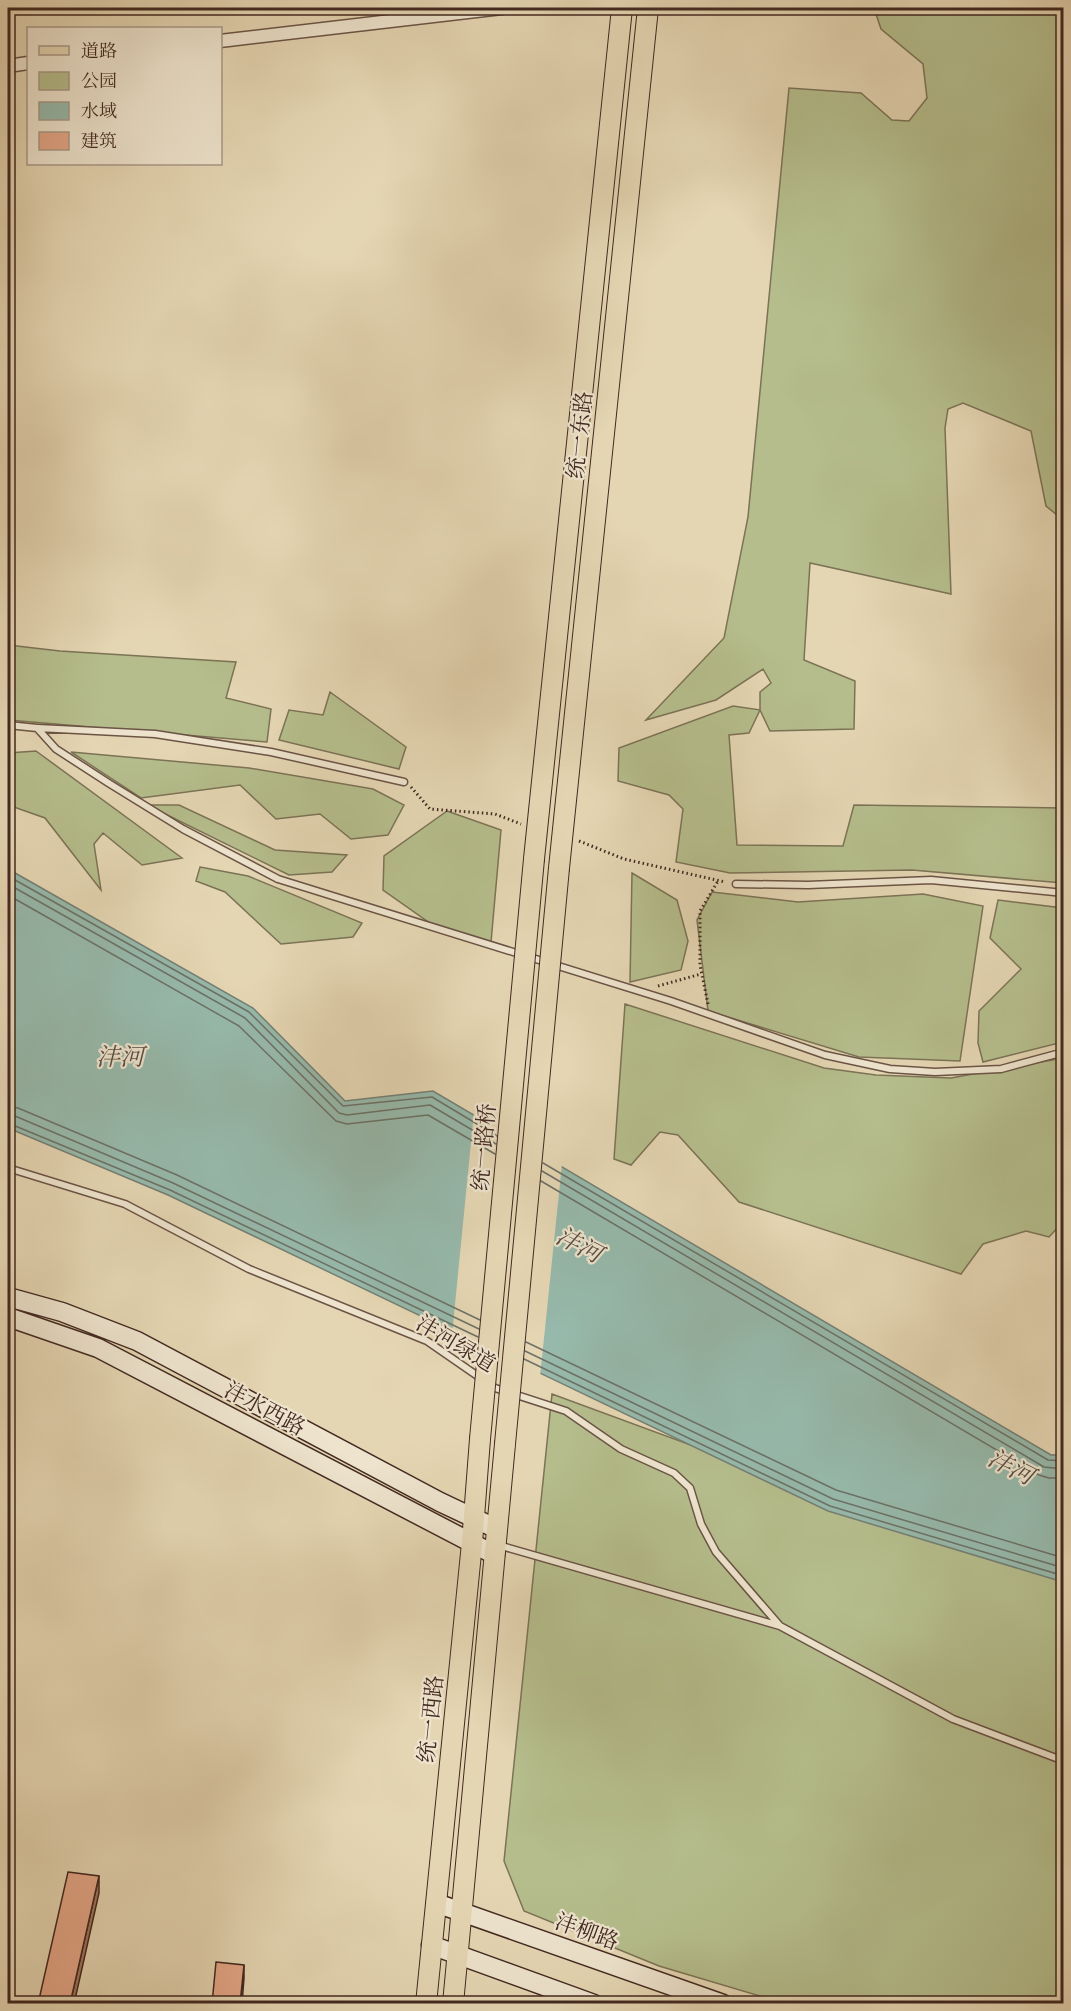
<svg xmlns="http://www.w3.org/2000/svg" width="1071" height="2011" font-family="'Sorts Mill Goudy','Noto Serif SC',serif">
<rect width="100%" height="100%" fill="#e5d6b3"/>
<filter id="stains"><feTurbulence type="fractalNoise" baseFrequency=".00333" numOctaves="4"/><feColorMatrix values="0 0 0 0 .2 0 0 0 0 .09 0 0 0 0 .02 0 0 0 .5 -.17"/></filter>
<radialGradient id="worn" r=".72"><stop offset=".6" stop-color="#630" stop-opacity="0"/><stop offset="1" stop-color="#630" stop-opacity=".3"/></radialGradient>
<path fill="#b5bd8c" stroke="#7c7356" stroke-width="1.5" d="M874,8H1063V520L1046,506L1031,431L963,403L948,409L945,428L951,594L810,563L804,660L855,681L854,729L770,731L760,710L749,733L729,735L737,845L843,846L854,805L1063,808V883L912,870L730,873L676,862L683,809L669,795L618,781L619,748L733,706L760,710V692L771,683L763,669L716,700L646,720L724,638L748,517L789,88L861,93L892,120L909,121L927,98L923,64L881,29Z
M8,645L60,651L236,662L226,698L271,709L267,742L8,720Z
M330,692L406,747L399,769L279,740L289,710L323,715Z
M36,751L182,858L142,865L103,833L94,844L101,890L45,818L8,805V753Z
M71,752L249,768L373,789L404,805L388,835L351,839L320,814L276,819L240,785L141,798Z
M147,805H179L275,850L347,855L332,872L289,875Z
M447,811L501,830L491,942L437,928L383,890L384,856Z
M200,867L248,876L362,923L353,937L281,944L225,892L196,881Z
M632,873L677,900L688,941L681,970L630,982Z
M712,892L798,902L923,894L983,906L960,1061L859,1057L708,1011L697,920Z
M998,900L1063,908V1042L983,1062L978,1043L979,1011L1021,969L990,938Z
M625,1004L824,1068L876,1075L951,1078L1063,1058V1222L1049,1237L1026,1231L983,1244L961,1274L739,1202L678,1135L660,1132L631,1165L614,1159Z
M552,1394L1063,1582V2003H783L659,1966L524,1911L504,1861Z"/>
<path fill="#96b9ab" stroke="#747f74" stroke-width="1.5" d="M8,869L253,1008L345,1101L433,1091L1051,1455H1063V1582L828,1511L168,1195L8,1128Z"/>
<path fill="#e5d6b3" d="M474,1112L562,1164L540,1377L452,1335Z"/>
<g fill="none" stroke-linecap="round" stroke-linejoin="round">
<path stroke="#6c7166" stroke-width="1.5" d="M8,876L249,1012L343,1106L432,1097L497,1136
M8,884L245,1018L339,1113L347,1115L430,1105L496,1144
M8,895L239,1026L336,1121L347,1124L428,1115L495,1154
M8,1106L18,1108L177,1175L480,1320
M8,1115L15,1116L173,1183L479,1329
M8,1123L170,1190L478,1337
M543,1163L1048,1460L1064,1461
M542,1171L1044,1467L1064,1469
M541,1181L1039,1475L1049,1478H1064
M526,1342L836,1490L1064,1558
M525,1351L833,1499L1064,1568
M524,1359L830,1506L1064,1576"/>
<defs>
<path id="lane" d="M8,725L37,728L56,749L110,784L183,829L278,879L671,1001L825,1055L890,1069L935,1072L1001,1069L1064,1052
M38,728L155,734L271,752L404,782
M736,884L808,885L931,880L1064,893
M8,1168L125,1204L249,1269L427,1341L495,1388L566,1411L621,1449L674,1473L690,1488L701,1524L716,1552L780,1626
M498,1545L780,1626L953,1719L1064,1761"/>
<path id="street" d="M220,41L502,8
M8,66L28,63"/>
<path id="secondary" d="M8,1297L62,1312L137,1341L440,1502L497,1529
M8,1317L98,1348L495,1555
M436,1903L723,2004
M431,1945L594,2004"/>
<path id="primary" d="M534,859L622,8
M559,868L648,8
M426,2004L472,1543L480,1439
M453,2004L505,1444"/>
</defs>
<use href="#lane" stroke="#6b5446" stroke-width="9"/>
<use href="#street" stroke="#6b5446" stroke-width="15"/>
<use href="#secondary" stroke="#422921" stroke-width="21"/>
<use href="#primary" stroke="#422921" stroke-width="22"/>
<path stroke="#422921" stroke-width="3" stroke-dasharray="1.5 3" stroke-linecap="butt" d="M411,787L430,809L495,814L521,824
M579,841L624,859L725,882
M658,986L701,974
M708,1004L700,965V911L718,881"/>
<use href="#lane" stroke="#eee4ce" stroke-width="6"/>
<use href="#street" stroke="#eee4ce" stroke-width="12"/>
<use href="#secondary" stroke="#eee4ce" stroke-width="18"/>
<use href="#primary" stroke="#e5d6b3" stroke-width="20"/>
<defs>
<path id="primary-bridge" d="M480,1439L534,859
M505,1444L559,868"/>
</defs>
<use href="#primary-bridge" stroke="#422921" stroke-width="22" stroke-linecap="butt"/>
<use href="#primary-bridge" stroke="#e5d6b3" stroke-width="20"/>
</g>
<path fill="#a0745e" stroke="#422921" stroke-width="1.5" d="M99,1876V1893L74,2004H70Z
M244,1965V1978L242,2004H240Z"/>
<path fill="#e4a687" stroke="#422921" stroke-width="1.5" d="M68,1872L99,1876L70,2004H38Z
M216,1962L244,1965L240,2004H212Z"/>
<g text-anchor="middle" stroke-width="4.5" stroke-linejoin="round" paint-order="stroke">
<g font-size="22" fill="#422921" stroke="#eee4ce">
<text transform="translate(579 435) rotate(-84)" y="8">统一东路</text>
<text transform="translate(483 1147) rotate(-85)" y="8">统一路桥</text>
<text transform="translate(456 1343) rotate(31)" y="8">沣河绿道</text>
<text transform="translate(265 1408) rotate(28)" y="8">沣水西路</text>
<text transform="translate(430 1719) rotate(-84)" y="8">统一西路</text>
<text transform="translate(587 1931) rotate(20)" y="8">沣柳路</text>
</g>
<g font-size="24" font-style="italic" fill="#574d44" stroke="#eee4ce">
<text x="120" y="1065">沣河</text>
<text transform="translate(579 1245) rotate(27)" y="8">沣河</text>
<text transform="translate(1011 1467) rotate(27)" y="8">沣河</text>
</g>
</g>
<rect width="1071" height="2011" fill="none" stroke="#e5d6b3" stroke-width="30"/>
<rect x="9" y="9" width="1053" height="1993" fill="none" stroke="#422921" stroke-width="3"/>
<rect x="15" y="15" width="1041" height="1981" fill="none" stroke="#422921" stroke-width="1.5"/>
<rect x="27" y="27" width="195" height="138" fill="#eee4ce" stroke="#a99989" stroke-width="1.5"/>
<rect x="39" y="46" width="30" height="9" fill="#e5d6b3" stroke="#a99989" stroke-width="1.5"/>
<text x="81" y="57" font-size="18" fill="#422921">道路</text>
<rect x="39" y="72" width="30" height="18" fill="#b5bd8c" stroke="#a99989" stroke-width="1.5"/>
<text x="81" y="87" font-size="18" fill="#422921">公园</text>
<rect x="39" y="102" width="30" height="18" fill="#96b9ab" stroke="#a99989" stroke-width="1.5"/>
<text x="81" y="117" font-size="18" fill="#422921">水域</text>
<rect x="39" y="132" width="30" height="18" fill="#e4a687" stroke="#a99989" stroke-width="1.5"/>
<text x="81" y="147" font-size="18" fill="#422921">建筑</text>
<rect width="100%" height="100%" filter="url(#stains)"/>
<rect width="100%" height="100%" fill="url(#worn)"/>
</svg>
